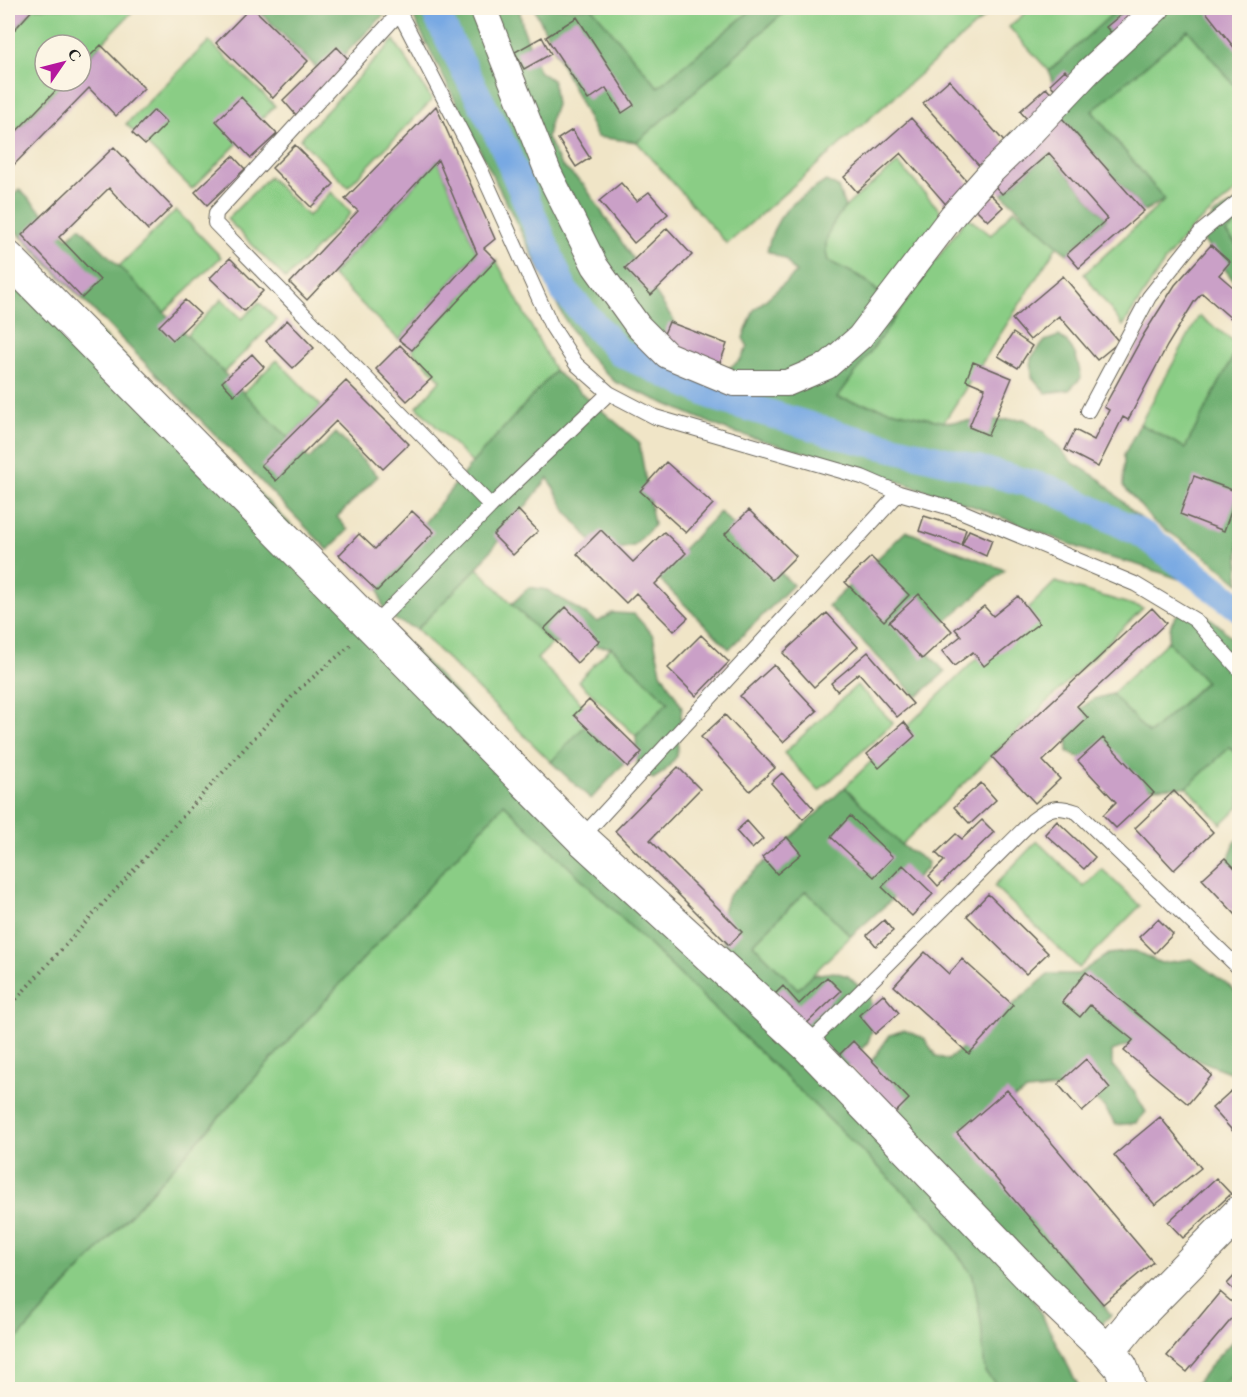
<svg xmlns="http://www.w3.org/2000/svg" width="1247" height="1397" font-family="'EB Garamond',serif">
<rect width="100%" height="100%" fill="#fcf5e5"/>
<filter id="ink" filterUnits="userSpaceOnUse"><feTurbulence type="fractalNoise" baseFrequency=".0167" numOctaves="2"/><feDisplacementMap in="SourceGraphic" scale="12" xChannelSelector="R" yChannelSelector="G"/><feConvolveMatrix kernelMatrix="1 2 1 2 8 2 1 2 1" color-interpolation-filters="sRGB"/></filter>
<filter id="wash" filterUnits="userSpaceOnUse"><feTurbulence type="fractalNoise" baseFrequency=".008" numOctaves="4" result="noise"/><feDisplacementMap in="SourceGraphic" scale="24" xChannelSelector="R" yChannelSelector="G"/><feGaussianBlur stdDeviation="1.35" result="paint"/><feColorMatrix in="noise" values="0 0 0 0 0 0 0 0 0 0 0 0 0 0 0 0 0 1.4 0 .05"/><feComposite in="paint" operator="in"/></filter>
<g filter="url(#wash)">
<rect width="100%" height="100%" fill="#f0e5c7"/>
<path fill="#8acd85" stroke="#537450" stroke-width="1.5" d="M34,8H136L81,65V45H45V81H65L8,140V37Z
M592,8H754L658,87Z
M789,8H995L727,244L637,142Z
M1031,8H1119L1049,71L1009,27Z
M1188,30L1234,85L1239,80V189L1192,228L1167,258L1123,326L1084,274L1165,200L1092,111Z
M394,40L432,100L348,187L300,139Z
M209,41L275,106L192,189L126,124Z
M438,160L477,253L399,340L332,275Z
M898,163L952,224L882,295L863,278L828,261C825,251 824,239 829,229C839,206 879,180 898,163Z
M269,177L308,216L331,192L351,213L286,279L227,219Z
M1014,209L1059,243L944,422L837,398L967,217L991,235Z
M176,210L221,257L150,326L105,280Z
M1239,221V247L1226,233Z
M496,260L555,371L472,463L417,407L441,380L412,350Z
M222,299L242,319L259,302L277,320L211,385L174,348Z
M1199,316L1239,345L1185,448L1140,424Z
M277,360L321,406L271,455L226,409Z
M477,568L552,644L537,659L594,716L551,762L417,629Z
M1055,582L1143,608L901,845L845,787Z
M1168,641L1206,681L1149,734L1112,694Z
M611,647L668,702L636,736L578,681Z
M857,685L893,723L819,791L784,753Z
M1230,747L1239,758V807L1221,824L1187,787Z
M504,804L934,1221L973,1276L981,1320L985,1372L1001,1389L8,1390V1349Z
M1037,841L1084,887L1102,869L1140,906L1079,968L994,886Z
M806,891L851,936L798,989L753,944Z
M1239,1368V1389H1220Z"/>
<path fill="#6fb072" stroke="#466647" stroke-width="1.5" d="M256,8H383L386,13L324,75Z
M409,8H519L523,28L539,71L553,81L556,105L550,121L547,138L561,165L584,185L690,345L726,370L740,360L748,347L743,338L754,310L796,273L785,259L767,251C776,211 793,202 826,181L838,187L845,207C832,224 821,239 828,261C865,279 875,281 894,319L837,398L944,422L1024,419L1043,431L1072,462L1101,480L1134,513L1208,568V575L1191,583L1135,564L1095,554L978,508L843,463L729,431L615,382L586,353L565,320Z
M534,8H592L658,87L754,8H789L637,142L597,137Z
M1119,8H1239V80L1234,85L1188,30L1092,111L1165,200L1144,211L1062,118L1049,71Z
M1049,153L1107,219L1067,254L1002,194Z
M19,189L68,238L80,227L309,459L336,433L378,476L337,517L348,530L328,550L8,223V201Z
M1239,201V221L1226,233L1239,247V286L1233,280L1203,240L1213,215Z
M8,239L382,617L1022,1277L1080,1389H1001L985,1372L981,1320L973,1276L934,1221L504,804L8,1349Z
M1059,336C1075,346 1078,360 1081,378L1069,390L1046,393L1032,377L1031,358L1045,341Z
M1239,346V583L1212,561L1154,522L1123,486L1124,455L1140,424L1185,448Z
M555,371L639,442L654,525L634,546L600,552L567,512L548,478L477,568L417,629C387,619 380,612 378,581L472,463Z
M720,512L793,585L729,649L656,576Z
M906,531L1005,570L920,644L945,672L917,697L828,606Z
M529,587L547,590L598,622L612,613L634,614L653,635L661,672L682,707L677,756L664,772L653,779L637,767L636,736L668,702L611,647L552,644L512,604Z
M1194,607C1212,619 1232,632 1240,654L1239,758L1230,747L1187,787L1138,788L1068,752L1067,718L1094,699L1112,694L1149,734L1206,682L1168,641L1171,624L1180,610Z
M594,716L634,753L591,799L551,762Z
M845,787L901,845L928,862L927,868L851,936L806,891L753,944L798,989L812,975L834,972L848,976L869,996L875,1022L868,1042L843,1070L727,952L718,926L728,896Z
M1239,838V887L1226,866L1235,842Z
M1135,951L1161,963L1192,959L1227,984L1239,995V1070L1229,1072L1145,1039L1112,1051V1065L1133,1090L1146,1112L1136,1123L1116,1125L1104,1107L1077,1086L1027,1091L966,1125L1111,1315L1100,1325L908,1138L866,1069L890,1035L904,1030L924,1038L936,1056L948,1060L1049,974H1078L1108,954Z
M1239,1334V1368L1220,1389H1192L1213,1362Z"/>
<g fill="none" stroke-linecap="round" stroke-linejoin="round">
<path stroke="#78a9e3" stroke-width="28" d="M433,8L503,145L564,291L619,352L718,398L846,437L959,464L1050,489L1144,535L1240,608"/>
</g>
<g id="blocks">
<path fill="#caa0c7" d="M8,8H34L8,37Z
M250,8H253L308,61L273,98L216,43Z
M1129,8H1147L1122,45L1106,27Z
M1203,8H1237L1240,10V55Z
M577,17L634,105L622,113L606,88L588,100L546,37Z
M542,37L551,54L524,69L515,52Z
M101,45L144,88L116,116L89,88L8,171V140L65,81H81V65Z
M337,47L350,61L296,115L283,100Z
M1065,70L1074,80L1059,94L1050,84Z
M949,80L1008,146L982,169L923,103Z
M1046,88L1056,99L1030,123L1020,111Z
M241,97L277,134L251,158L216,121Z
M436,106L495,239L484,248L496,260L412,350L399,340L477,253L438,160L307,300L290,283L358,211L345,199Z
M154,110L167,123L145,145L132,133Z
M911,118L973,188L950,209L901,153L857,192L844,177Z
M1062,118L1144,211L1079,268L1067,254L1107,219L1049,153L1002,194L990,181Z
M572,130L590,158L576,167L558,139Z
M295,145L334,184L311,207L272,168Z
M114,147L172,207L148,230L109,188L59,237L100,280L82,298L22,235Z
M233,156L245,169L207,205L195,192Z
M621,183L637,201L649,192L668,214L634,243L599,201Z
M990,194L1003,207L988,221L975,208Z
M667,228L692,255L651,295L625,268Z
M1211,245L1230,262L1219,275L1240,293V326L1202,293L1194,302L1167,346L1128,420L1123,417L1098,467L1065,450L1075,430L1094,440L1109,410L1104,407L1144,334L1175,285Z
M230,258L263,291L244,311L210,278Z
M1063,276L1119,342L1097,360L1059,316L1030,340L1012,319Z
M185,300L200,314L173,340L159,326Z
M287,320L314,348L293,368L266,341Z
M669,322L727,344L720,363L661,341Z
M1013,333L1032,346L1018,368L998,356Z
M400,345L432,378L407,401L376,369Z
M252,354L264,367L234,395L222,382Z
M973,362L1012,378L988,435L969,427L985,388L966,380Z
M346,381L409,444L383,469L336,421L276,481L261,465Z
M666,462L713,504L686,533L640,491Z
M1194,476L1238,492L1224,531L1180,514Z
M518,510L538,531L513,555L493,535Z
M749,510L796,556L772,580L725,534Z
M412,511L434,532L377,591L339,555L359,534L375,549Z
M924,516L966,529L961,545L919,531Z
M601,530L633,562L664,532L686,553L655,584L688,618L674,631L636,593L626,603L577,554Z
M969,530L992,540L986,556L962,545Z
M871,557L909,595L884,621L845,582Z
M919,594L952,631L922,659L889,622Z
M1018,596L1039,623L984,666L973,652L954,666L942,651L961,636L955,629L984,606L993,616Z
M566,607L599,641L577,663L544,629Z
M1152,608L1166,623L1077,706L1088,718L1043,761L1060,779L1035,803L992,757Z
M827,613L858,647L814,687L783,653Z
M701,635L729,662L696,696L668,668Z
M868,652L913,704L897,717L859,673L837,691L831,683Z
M774,665L817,711L783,742L740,696Z
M589,700L642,752L628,767L574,715Z
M725,715L775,768L750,791L701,737Z
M904,722L915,736L879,768L867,754Z
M1103,738L1154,793L1116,828L1103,815L1116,802L1078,761Z
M678,767L700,789L650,840L742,932L729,945L615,831Z
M782,773L814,809L803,819L771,783Z
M981,783L996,800L970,824L954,807Z
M1174,791L1213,832L1174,870L1135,828Z
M850,816L893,857L874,877L831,837Z
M982,820L994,832L938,886L929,876L944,861L936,853L956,834L962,839Z
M747,821L763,839L752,849L736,831Z
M1057,821L1095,857L1084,869L1045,834Z
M787,837L801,854L777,874L762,857Z
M1225,858L1240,873V914L1237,916L1202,879Z
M903,865L933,894L912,916L882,887Z
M988,894L1048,953L1026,974L967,916Z
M1158,919L1173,934L1155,953L1139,937Z
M884,920L893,931L876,946L867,935Z
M925,952L949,974L962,959L1013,1005L969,1054L894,986Z
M1086,972L1212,1075L1188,1104L1124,1051L1133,1040L1090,1005L1080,1017L1062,1002Z
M827,977L841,991L804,1026L774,995L783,986L799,1004Z
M883,994L899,1013L875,1034L859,1015Z
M853,1041L909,1099L895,1113L839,1055Z
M1086,1059L1110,1088L1082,1112L1058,1084Z
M1007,1090L1153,1262L1103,1304L957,1133Z
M1231,1091L1240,1100V1139L1212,1108Z
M1160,1117L1201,1168L1155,1205L1114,1155Z
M1216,1178L1231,1194L1183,1238L1168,1222Z
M1240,1270V1295L1227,1284Z
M1220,1292L1240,1309L1187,1372L1167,1356Z"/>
</g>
</g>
<g filter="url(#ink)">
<use href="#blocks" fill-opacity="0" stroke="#666258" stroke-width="1.5"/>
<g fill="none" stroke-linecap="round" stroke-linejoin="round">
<defs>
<path id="service" d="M397,8L481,170L551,325L576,364L609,393
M400,12L216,213L215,223L491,506
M1088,411L1149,297L1201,232L1240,200
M372,627L491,506L609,393L655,417L862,477L899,493L958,510L1135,584L1195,620L1240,670
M581,838L899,493
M807,1045L1033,820C1050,807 1056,805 1077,812L1240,969"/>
<path id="minor" d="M483,8L548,172L595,266L638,326L667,355L734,383H787L827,366L860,337L953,215L992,171L1023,141L1089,71L1157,8"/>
<path id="tertiary" d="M8,258L581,838L807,1045L1042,1289L1108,1352L1121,1367L1127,1382L1129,1390
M1108,1352L1135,1319L1240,1212"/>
</defs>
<use href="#service" stroke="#666258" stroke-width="16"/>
<use href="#minor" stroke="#666258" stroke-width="28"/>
<use href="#tertiary" stroke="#666258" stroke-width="35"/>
<path stroke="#666258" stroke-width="4" stroke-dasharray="1.5 4.5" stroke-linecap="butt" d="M8,1008L297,691L351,645"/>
<use href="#service" stroke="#fff" stroke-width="14"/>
<use href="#minor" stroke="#fff" stroke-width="26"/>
<use href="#tertiary" stroke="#fff" stroke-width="33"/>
</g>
</g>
<rect width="1247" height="1397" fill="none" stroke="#fcf5e5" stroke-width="30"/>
<g transform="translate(63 63) rotate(55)"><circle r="28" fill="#fcf5e5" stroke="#a29e95" stroke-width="1.5"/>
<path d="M0-4.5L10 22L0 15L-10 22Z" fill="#b5179e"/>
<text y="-9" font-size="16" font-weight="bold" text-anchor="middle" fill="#1c1c1c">С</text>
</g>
</svg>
